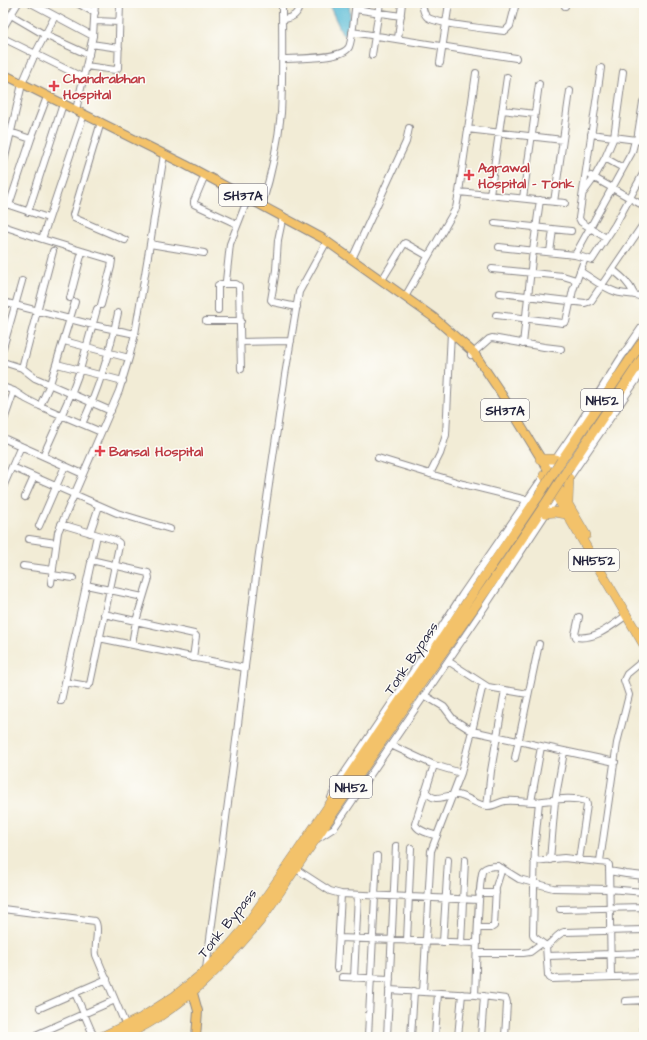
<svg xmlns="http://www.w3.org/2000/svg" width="647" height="1040" font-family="'Architects Daughter',sans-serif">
<rect width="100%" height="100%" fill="#fdfcf7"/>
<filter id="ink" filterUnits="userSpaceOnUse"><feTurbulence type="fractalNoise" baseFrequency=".025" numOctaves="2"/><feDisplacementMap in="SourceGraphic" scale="8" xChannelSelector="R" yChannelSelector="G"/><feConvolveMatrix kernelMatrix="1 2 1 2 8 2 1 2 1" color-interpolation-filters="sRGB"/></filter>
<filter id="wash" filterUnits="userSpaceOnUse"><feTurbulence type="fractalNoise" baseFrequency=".012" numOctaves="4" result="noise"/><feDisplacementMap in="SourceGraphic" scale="16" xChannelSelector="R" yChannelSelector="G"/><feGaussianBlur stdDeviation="0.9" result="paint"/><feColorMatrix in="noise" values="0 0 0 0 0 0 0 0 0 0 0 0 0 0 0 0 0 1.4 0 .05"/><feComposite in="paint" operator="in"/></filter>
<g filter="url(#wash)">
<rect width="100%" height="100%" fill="#f2ecd6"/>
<path fill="#58bbd6" stroke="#3d6e88" d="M305,3H349L350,13L348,37L342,33L330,7H307Z"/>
</g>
<g filter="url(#ink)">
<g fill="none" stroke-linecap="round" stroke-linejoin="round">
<defs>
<path id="minor" d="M31,3L93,36
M77,3L95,13
M422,3C423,8 423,13 427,17C435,24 490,29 504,31L506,30L510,26L516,3
M565,6V3
M355,9L401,16
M11,15L45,35L89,55
M282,20C293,17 299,15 299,3
M95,21L119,22
M3,28L18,3
M352,32L516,58
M3,38L84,78
M398,39L402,3
M91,44L119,48
M372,55L380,3
M282,59C296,58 342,60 349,47C353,37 354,14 356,3
M440,63L449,3
M86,66L115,70L118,68L120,3
M601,68L579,218L581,222L606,238
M644,74V69
M76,110L93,36L95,3
M502,110L535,114
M101,122L73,215L74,218L125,240
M467,129L563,140
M10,132L31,139
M591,134L644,141
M637,140L643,102
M605,158L623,168
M3,166L22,84L35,54L55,16
M205,175L194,201V204L237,224
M591,176L644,206
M459,192L565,203
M584,192L594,178L605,158L614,137L623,72
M490,195L507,77
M523,198L539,84
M554,202L570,91
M3,203L48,218
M9,205L31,139L47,97
M262,205C271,175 278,144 281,113C283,76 282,39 282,3
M28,212L63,104
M283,216L278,240L276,270L271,300L273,302L297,307
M495,223L571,231
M3,226L42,239L112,260L111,267L101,305
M42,239L84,114
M150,244L204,253
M499,247L575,255L592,260L615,225L644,172
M550,252L553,230
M575,255L632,152L635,140
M352,259L406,142L409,128
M492,269L563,276L576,280
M613,270C622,277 629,283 634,294
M580,271C591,278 603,288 616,292C625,295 635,293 644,298
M382,280L404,244L405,243L428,256
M500,293L585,303L591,301L644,223
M405,297L456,208L459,192L476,73
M70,298L82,252
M3,302L93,325L135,334
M218,310V285L221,284H226
M496,315L563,323L566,322L573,290L585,258
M206,321H241
M64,341L129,358
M241,342L291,341
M523,344L533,250L540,200
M3,348L22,281
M471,355L489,339L492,338L544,347L561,349
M3,362L22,368L35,378L111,411
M57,364L123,381
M22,368L53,251
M241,369L239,286L236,284H226V281L230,244L248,198
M3,387L14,391L26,399L40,406L101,432
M40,406L50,384L75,302
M3,423L14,391
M82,424C99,389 110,351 118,313
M3,438L83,474
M43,456L71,394L80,370L97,309
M378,458L463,484L527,500
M12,467L117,513L170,529
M430,474L440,454L446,435L451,332
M567,481L644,369
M3,487L21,446
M25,497L34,477
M61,524L115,540L119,543V546L90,684L88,686L65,682
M39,526L65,466
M90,533L99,506
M29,539L56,543
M91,560L148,573L149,578L136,621L132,644
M23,566L53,570
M52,575L73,578
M51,583L58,532L119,391L129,358L135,334L150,244L164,154
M86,585L143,597
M104,614L194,634L196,636L193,658
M579,617L575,634L576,637C596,640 611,626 627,615
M99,638L245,668
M448,661L488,687L528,694
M424,695L444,707L453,719L472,731L615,762
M61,701L97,535
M391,745L434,765L461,773
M515,758L539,644
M434,765L415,824C418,832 430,833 437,836
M425,791C436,804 442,795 456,795C467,795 476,806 488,806C494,806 499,802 505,801C515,800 524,802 533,802C550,801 569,796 586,801L587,805L579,860
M331,798L337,784L410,676L462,595L574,432L622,356L644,324
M531,802L541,747
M539,802L535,843L533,934L534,937L546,946L548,975L550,978L552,979L644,976
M487,806L491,771L505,690
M317,839L334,828L484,608L559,494
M550,860L555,801L564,752
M534,861L564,858L608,863L609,865L611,977
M600,861L617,743L629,695L624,680L627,674L644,660
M296,869L330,891L341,894L479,900
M609,871L626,874L644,876
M642,876L644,919
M479,893H496
M3,909L95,921C100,928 94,945 96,955L126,1026
M560,909L643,907
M478,928H491L494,926L496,887L502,868
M339,938L477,943
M407,941L411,848
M443,942L448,860
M461,943L465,860
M546,946C553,942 557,934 564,932L644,930
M477,953H523L530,952L542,943
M547,956L644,953
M337,968L341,894
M206,969L233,765L258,560L285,375L299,292L327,241
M342,977L390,979
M354,978L358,895
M389,990L475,995L506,999L507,1003L505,1037
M423,992L431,851L461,773L472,731L483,684
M75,993L94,1037
M475,995C476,979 478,877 483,870C486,867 493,866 498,866L519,879L553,888L609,889L644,892
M643,1000L644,1037
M625,1001L644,1000
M40,1008L107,979
M368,1036L377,856
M36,1037L38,1034L115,1000
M387,1037L396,846
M411,1037L414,991
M435,1037L438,993
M458,1037L462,994
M481,1037L484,996"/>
<path id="major" d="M3,74L186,165L322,238L433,317L474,353L499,390L548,470
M191,986L198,1011L196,1037"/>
<path id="highway" d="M540,459H555
M561,461L644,339
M570,466L644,356
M548,470L586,535
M544,475L644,645
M568,503L569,478
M546,513L555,512L566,514
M101,1037L141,1018L175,996L202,974L229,946L243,930L298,851L538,497
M121,1037C179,1012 221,968 260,921L426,676L506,562L546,503"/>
</defs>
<use href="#minor" stroke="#8a8788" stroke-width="8"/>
<use href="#major" stroke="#8a8788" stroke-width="10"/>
<use href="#highway" stroke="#8a8788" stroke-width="10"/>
<use href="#minor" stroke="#fff" stroke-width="6"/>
<use href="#major" stroke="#f3c26a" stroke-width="8"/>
<use href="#highway" stroke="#f3c26a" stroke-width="9"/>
<defs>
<path id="highway-bridge" d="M538,497L561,461
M546,503L570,466"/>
</defs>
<use href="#highway-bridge" stroke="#8a8788" stroke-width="10" stroke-linecap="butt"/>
<use href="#highway-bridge" stroke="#f3c26a" stroke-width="9"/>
</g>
</g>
<g fill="#e0444e" stroke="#fdfcf7" stroke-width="1.5">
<path d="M52 80h4v4h4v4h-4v4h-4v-4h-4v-4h4z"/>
<path d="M467 169h4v4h4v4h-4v4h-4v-4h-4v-4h4z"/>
<path d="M98 445h4v4h4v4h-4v4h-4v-4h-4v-4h4z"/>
</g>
<g text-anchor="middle" stroke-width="3" stroke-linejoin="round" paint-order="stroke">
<g fill="#fdfcf7" stroke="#646373" stroke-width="1">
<rect x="219" y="184" width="48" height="22" rx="3"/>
<rect x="581" y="389" width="42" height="22" rx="3"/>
<rect x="481" y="399" width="48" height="22" rx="3"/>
<rect x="569" y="549" width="50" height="22" rx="3"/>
<rect x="330" y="776" width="42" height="22" rx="3"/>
</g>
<g font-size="13" font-weight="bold" fill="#22223b">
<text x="243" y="200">SH37A</text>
<text x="602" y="405">NH52</text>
<text x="505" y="415">SH37A</text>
<text x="594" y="565">NH552</text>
<text x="351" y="792">NH52</text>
</g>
<g font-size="14" font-weight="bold" fill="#be3a42" stroke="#fdfcf7" text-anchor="start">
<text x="63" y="83">Chandrabhan<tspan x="63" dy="16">Hospital</tspan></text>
<text x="478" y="172">Agrawal<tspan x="478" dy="16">Hospital - Tonk</tspan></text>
<text x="109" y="456">Bansal Hospital</text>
</g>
<g font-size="14" fill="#22223b" stroke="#fdfcf7">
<text transform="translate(411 658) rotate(-56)" y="5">Tonk Bypass</text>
<text transform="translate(227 923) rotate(-51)" y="5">Tonk Bypass</text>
</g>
</g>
<rect width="647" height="1040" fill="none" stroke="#fdfcf7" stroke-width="16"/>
</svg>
